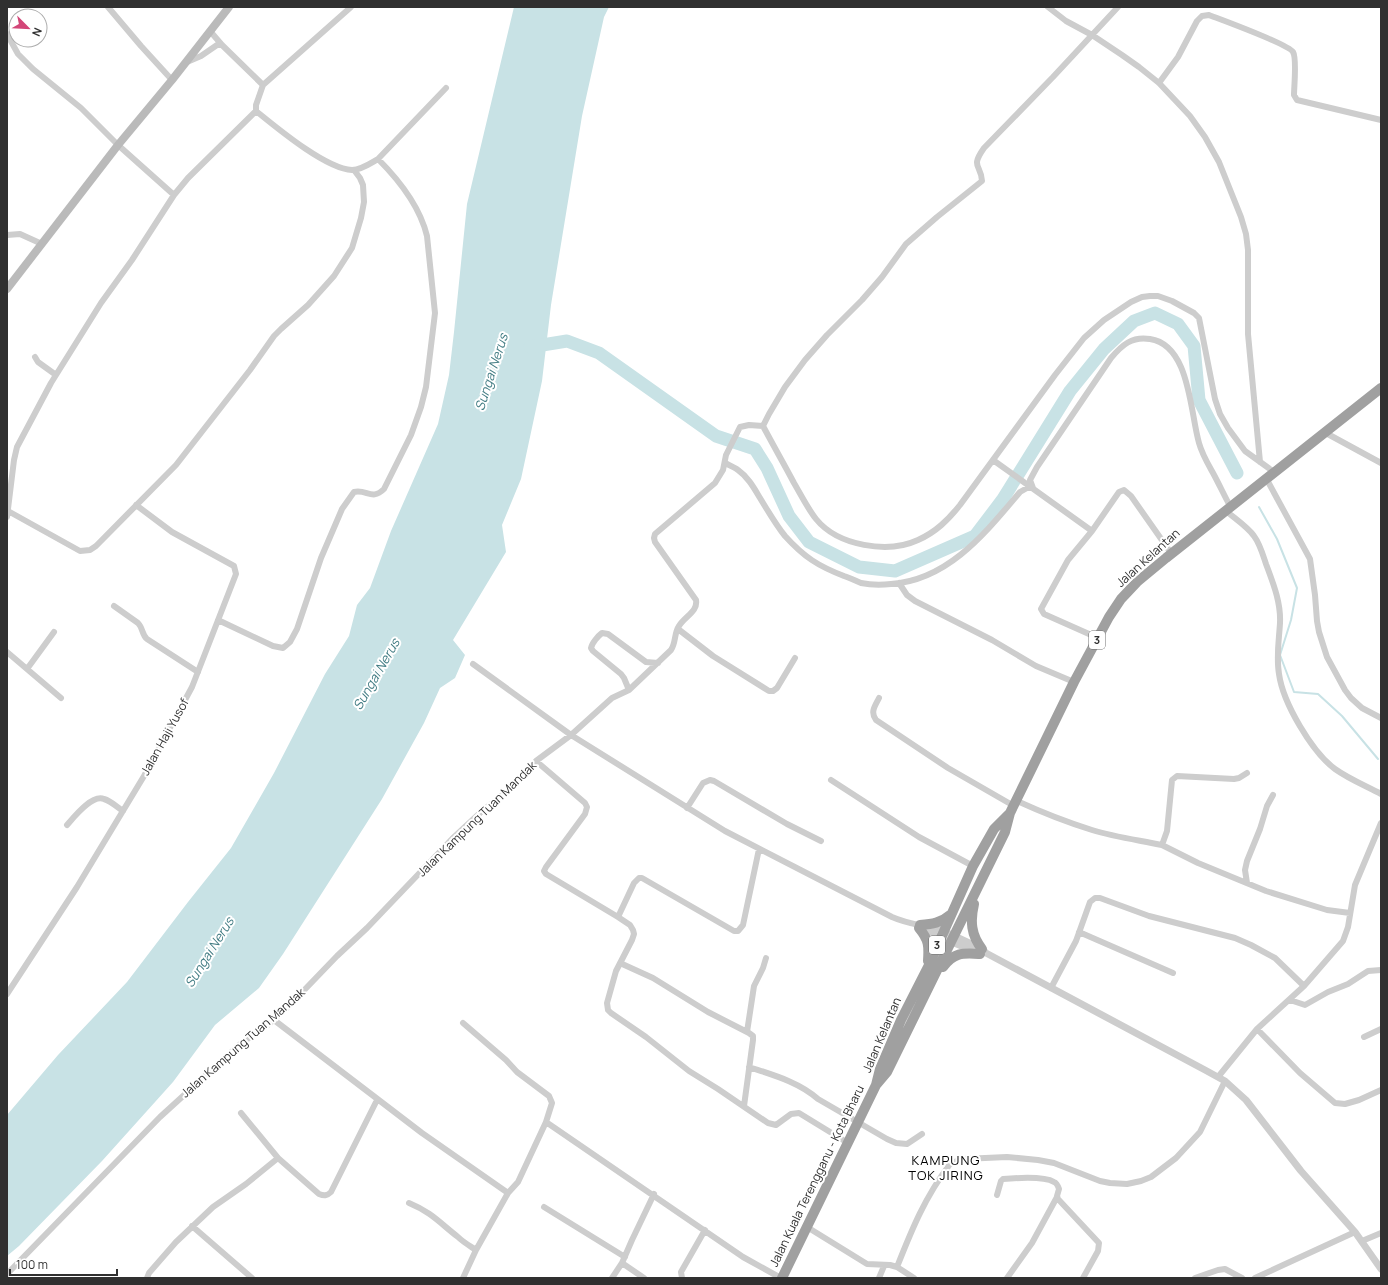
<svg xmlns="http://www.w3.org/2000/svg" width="1388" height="1285" font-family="Manrope,sans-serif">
<rect width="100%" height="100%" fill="#fff"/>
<path fill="#c8e2e5" d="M514,7H609L604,17L582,116L551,305L542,381L521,479L502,525L506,552L453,640L465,655L455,678L440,688L424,723L382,799L283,954L259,988L215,1025L173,1082L102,1161L19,1246L7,1256V1115L58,1055L127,982L188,902L231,848L274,773L325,674L349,636L357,605L370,588L391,531L438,424L449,375L454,332L467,204Z"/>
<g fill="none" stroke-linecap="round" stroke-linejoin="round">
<path stroke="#c8e2e5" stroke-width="2" d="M1259,507L1277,539L1297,588L1291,620L1280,655L1294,692L1318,694L1342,716L1378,759"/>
<path stroke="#c8e2e5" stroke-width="13" d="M530,347L567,341L599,353L716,436L755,449L767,468L789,516L809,542L859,567L895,571L975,536L1003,499L1070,391L1104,349L1134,321L1155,313L1178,324L1194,346L1199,400L1237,473"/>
<path stroke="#cdcdcd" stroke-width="6" d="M108,7L141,46L172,80
M1048,7L1066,21L1092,35L1122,55L1139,67L1159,83L1190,116L1205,137L1219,162L1241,217L1246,234L1248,250V334L1260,462
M210,31L222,45L263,85
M7,34L18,54L33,69L81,108L118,145L174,195
M187,62L201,56L217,45H222
M1159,83L1178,57L1197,21L1202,16L1209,15C1222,20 1288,44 1293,52C1297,58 1294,87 1294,95L1297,100L1381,120
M378,159L446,88
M7,235L20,234L42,244
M35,357L38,362L56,375
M763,426C773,445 784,464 794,483C801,495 808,509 816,519C838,546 888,554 918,540C936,532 948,520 960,505L1055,375L1084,338L1104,320L1131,302L1142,297L1150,296H1158L1172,301L1194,313L1199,318L1215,399L1220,414L1228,428L1245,451L1274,472
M763,426L769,414L785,387L805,360L827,335L862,300L882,277L906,244L937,217L982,181C981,164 970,168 984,148L1053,77L1118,7
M1324,432L1381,463
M993,460L1092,531
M725,463C729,465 734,467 738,470C748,477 754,488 760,498C768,511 776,525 785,536C804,557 818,566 844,576C850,578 856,581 861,583C871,585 881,585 891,584C949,580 986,532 1020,492L1027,488H1033L1030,480L1037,467L1111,358C1122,345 1132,336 1150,339C1190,345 1190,412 1199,443C1202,454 1208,464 1213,473C1219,484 1224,495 1230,506
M1266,478L1310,559L1315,595L1317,621L1319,632L1327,657L1345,690L1351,698L1362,708L1381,718
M1225,510C1234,518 1248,527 1254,536C1260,544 1263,555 1266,564C1273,583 1281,602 1280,623C1279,640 1276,657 1279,674C1283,703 1312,752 1335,769C1349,779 1366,786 1381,794
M8,511L80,551L90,550L96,546L176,465L250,370L274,336L281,329L308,305L334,276L352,248L361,218L364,202L363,185L360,178L354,170
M7,517L14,460L17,447L51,383L101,303L132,260L174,195L188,178L256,111V105L263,85L351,7
M899,583L907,595L915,601L992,640L1036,666L1074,682
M114,606L138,623C143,628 142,635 147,639L198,672
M218,620L273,646L283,648L290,642L297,629L321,558L342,509L354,492C367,489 372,501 384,489L411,435L421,407L426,387L435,313L427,236C420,207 399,180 378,159C371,163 361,170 352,170C326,169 277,128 256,111
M678,629L713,656L769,691H773L777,688L795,658
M1098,638L1044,614L1041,609L1068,560L1092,531L1119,492L1124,490L1131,496L1171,553
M7,652L61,698
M473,664L571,735L725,831L892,917C910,925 925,925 943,931
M27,669L54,632
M629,690L624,678L621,674L593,651L591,648C592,643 598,636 602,633L608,634L646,662L658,663
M879,698C875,706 870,712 876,720L948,768L1014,806
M536,761L585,803L587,807L585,814L546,867L544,871L546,874L618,917L630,925L633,930L634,934L632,940L616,971L607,1003L608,1010L611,1013L646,1037L689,1071L718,1089L768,1123L776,1125L791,1114L799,1113L848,1143
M831,780L919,837L973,866
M1017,801C1041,812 1066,822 1092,830C1115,837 1138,840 1162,845L1167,831L1172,780L1177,776L1234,779L1239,778L1247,773
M687,808L703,783L710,780L714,781L787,824L821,841
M67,825C74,817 92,794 104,799C111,801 117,807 123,811
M1162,845L1198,863L1266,891L1327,910L1350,913
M1247,883L1245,870L1247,861L1260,829L1267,806L1273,795
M618,917L634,883L639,878H642L734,931H738L743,925L759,849
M922,929L940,937
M1079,932L1173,973
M620,963L653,978L708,1012L749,1033L753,1036V1040L744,1106
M1051,988L1076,941L1090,902L1095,898H1100L1149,916L1235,938L1251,945L1275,958L1304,986
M7,994L77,887L144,776L192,687L236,574L234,566L172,532L136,505
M1290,1000L1305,1005L1328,992L1348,984L1368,971L1381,970
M274,1020L422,1133L508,1193L518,1182L546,1122L743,1257L781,1278
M463,1023L506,1060L517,1072L549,1096L552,1103L546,1122
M1257,1029L1300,1073L1335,1103L1345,1104L1359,1100L1381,1090
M747,1032L754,986L763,968L766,958
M1364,1037L1381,1029
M749,1067C773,1075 799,1082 818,1099L887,1139L896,1143L907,1144L922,1134
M1218,1077L1257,1029L1304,986L1343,941L1348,927L1355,885L1381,823
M241,1113L278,1158
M997,1195L1001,1181L1003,1179C1015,1178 1044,1176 1054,1182C1057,1183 1058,1186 1059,1189L1057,1196L1058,1199L1099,1243L1098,1251L1083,1278
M409,1203C431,1212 440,1223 458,1237C463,1242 470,1246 476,1250
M544,1207L625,1257
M192,1226L252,1278
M807,1227L867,1264L890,1265L897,1267L914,1278
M1362,1241L1381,1233
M622,1263L644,1278
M897,1267C912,1229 925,1197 950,1164L954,1162L963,1159L1007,1157L1038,1160L1054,1163L1100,1181L1110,1183L1127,1184L1141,1181L1151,1177L1176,1158L1200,1132L1225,1081
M7,1274L160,1117L239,1045L269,1024L287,1008L337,956L367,928L452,839L481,812L507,791L536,761L571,735L612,698L629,690L671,650C676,643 674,633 679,626C685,616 698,612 696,600L655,542L654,538L655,534L715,483L723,470L726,455L740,427L749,425L763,426
M147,1278L149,1273L176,1242L213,1207L246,1184L278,1158L319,1194C324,1196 327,1196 331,1192L377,1100
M463,1278L476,1250L508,1193
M612,1278L622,1263L632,1240L654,1194
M682,1278L681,1272L705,1230
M879,1278L884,1266
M1007,1278L1032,1243L1057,1197
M1195,1278L1218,1270L1225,1269L1242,1278
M1255,1278L1355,1232"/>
<path stroke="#cdcdcd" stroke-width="7" d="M950,934L982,949L986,953L1205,1070L1225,1081L1246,1100L1301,1171L1355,1232L1381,1269
M947,940L976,952"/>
<path stroke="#bababa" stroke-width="8" d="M7,289L118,145L172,80L229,7"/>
<path stroke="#a0a0a0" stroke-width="10" d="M974,904C970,921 971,935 982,949
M920,925C932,924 941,923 950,915
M919,928C929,940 929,946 928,961
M943,967C954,952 963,953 980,954
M876,1085L887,1072L1005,832L1010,813L1074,682L1109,617L1121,599L1137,582L1166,558L1381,388
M782,1278L876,1085L880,1069L901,1020L928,967L973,866L994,829L1009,814"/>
</g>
<g text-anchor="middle" stroke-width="4" stroke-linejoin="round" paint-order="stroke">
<g fill="#fff" stroke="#6e6e6e" stroke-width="1">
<rect x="1089" y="631" width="16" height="18" rx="3"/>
<rect x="929" y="936" width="16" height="18" rx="3"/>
</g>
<g font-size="11" font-weight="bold" fill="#303030">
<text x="1097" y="644">3</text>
<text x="937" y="949">3</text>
</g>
<g font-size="12" fill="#303030" stroke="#fff">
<text transform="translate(1148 558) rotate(-42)" y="4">Jalan Kelantan</text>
<text transform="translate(165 737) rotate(-61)" y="4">Jalan Haji Yusof</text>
<text transform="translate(477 819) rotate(-44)" y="4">Jalan Kampung Tuan Mandak</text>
<text transform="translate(882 1035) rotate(-67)" y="4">Jalan Kelantan</text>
<text transform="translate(243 1043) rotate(-41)" y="4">Jalan Kampung Tuan Mandak</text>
<text transform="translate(817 1176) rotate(-64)" y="4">Jalan Kuala Terengganu - Kota Bharu</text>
</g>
<g font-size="13" font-style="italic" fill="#437d84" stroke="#fff">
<text transform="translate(491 372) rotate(-72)" y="5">Sungai Nerus</text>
<text transform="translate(376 674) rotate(-60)" y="5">Sungai Nerus</text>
<text transform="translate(209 952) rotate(-58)" y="5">Sungai Nerus</text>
</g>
<g font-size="13" letter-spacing="1" fill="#000" stroke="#fff">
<text x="946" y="1165">KAMPUNG<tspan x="946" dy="15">TOK JIRING</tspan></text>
</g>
</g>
<rect width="1388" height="1285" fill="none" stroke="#303030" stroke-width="16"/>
<g transform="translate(28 28) rotate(114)"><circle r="19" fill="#ffffff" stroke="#acacac"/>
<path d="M0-3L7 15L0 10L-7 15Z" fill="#d34678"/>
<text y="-6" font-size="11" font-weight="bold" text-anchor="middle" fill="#303030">N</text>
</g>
<path d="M10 1269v6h107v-6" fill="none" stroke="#303030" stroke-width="2"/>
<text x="16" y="1269" font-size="12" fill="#303030" stroke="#ffffff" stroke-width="3" paint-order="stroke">100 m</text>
</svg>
